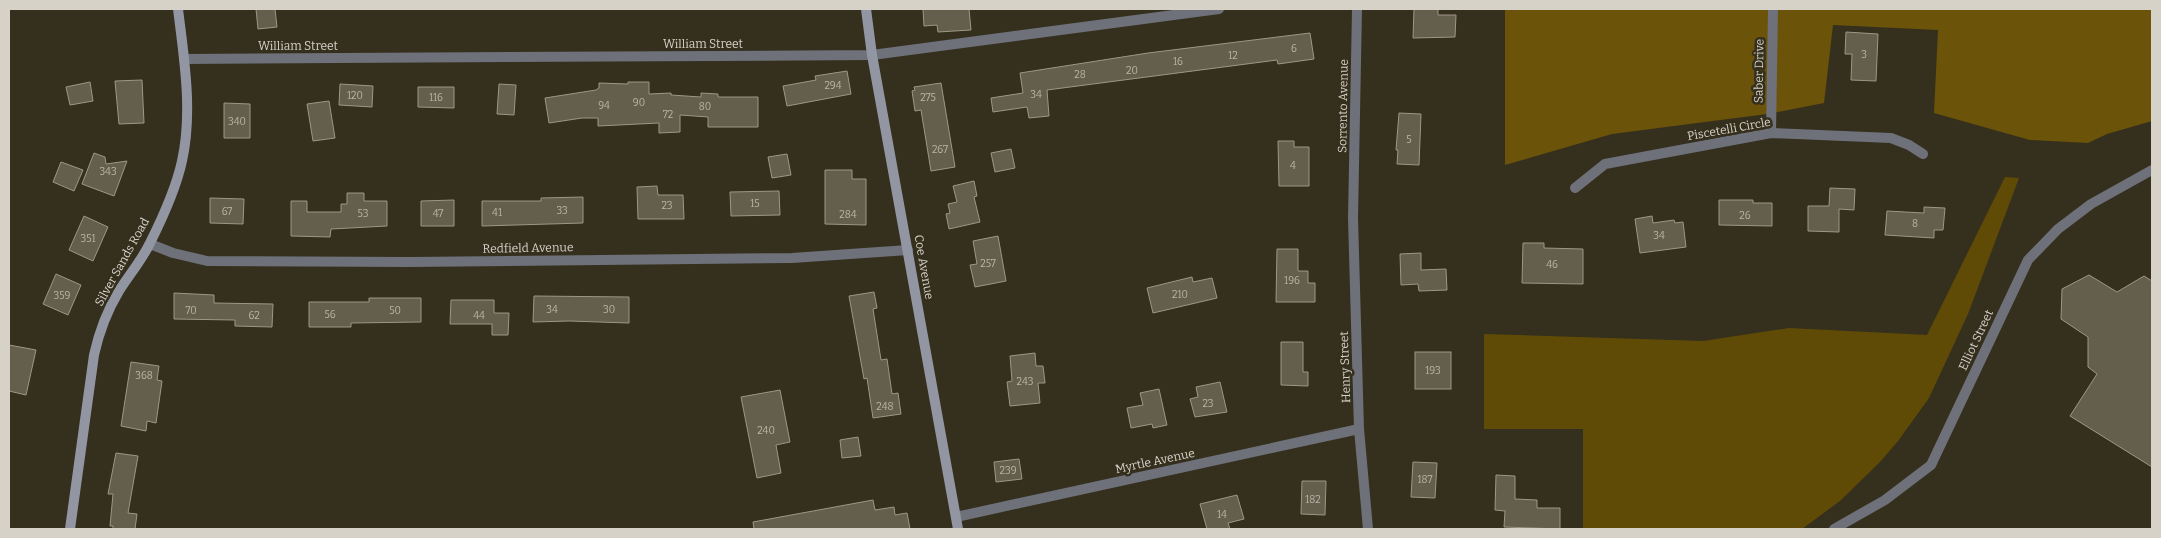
<svg xmlns="http://www.w3.org/2000/svg" width="2161" height="538" font-family="Bitter,serif">
  <style>
    .green { fill: #604b06 }
    .forest { fill: #6b5409 }
    .building { fill: #645e4c; stroke: #9f9784 }
    .lines { fill: none; stroke-linecap: round; stroke-linejoin: round }
    .street { stroke: #6e7179; stroke-width: 10 }
    .secondary { stroke: #9296a3; stroke-width: 10 }
    .labels { text-anchor: middle; stroke-width: 5; stroke-linejoin: round; paint-order: stroke }
    .number-label { font-size: 10px; fill: #bab5a9 }
    .street-label { font-size: 12px; fill: #d6d2c8; stroke: #352f1e }
  </style>
  <rect width="100%" height="100%" fill="#352f1e"/>
  <path class="green" d="M2005,177l14,1 -51,136 -39,84 -31,43 -18,21 -40,39 -38,28h-219v-100h-99v-95l219,7 86,-13 138,7z"/>
  <path class="forest" d="M1505,9h647v112l-45,13 -19,9 -58,-3 -96,-27 4,-83 -105,-5 -9,78 -57,11 -155,20 -107,31z"/>
  <g class="building">
    <path d="M256,9h19l2,18 -19,2z"/>
    <path d="M923,9h46l2,21 -33,2 -1,-7 -13,1z"/>
    <path d="M1414,9h24v6h18l-1,22 -42,1z"/>
    <path d="M1846,32l32,2 -2,47 -25,-1 1,-26h-7z"/>
    <path d="M1310,33l4,26 -36,5 -1,-4 -230,30 2,26 -20,2 -2,-11 -34,5 -2,-14 32,-5 -3,-20 128,-20z"/>
    <path d="M847,71l4,23 -64,12 -4,-20 33,-6 -1,-4z"/>
    <path d="M142,80l2,43 -25,1 -4,-43z"/>
    <path d="M90,82l3,19 -23,4 -4,-18z"/>
    <path d="M628,82h21v12l22,-1v2l30,2v-4l17,1v3h40v30h-50v-10l-28,-2v17l-21,1v-10l-61,3v-8h-16l-33,5 -4,-25 51,-8 3,-2v-5l29,1z"/>
    <path d="M941,83l14,84 -24,4 -10,-61 -6,1 -3,-20 3,-1 -1,-3z"/>
    <path d="M340,84l33,2 -1,21 -33,-2z"/>
    <path d="M499,84l17,1 -2,30 -17,-1z"/>
    <path d="M418,87h36v21l-36,-1z"/>
    <path d="M329,101l6,37 -22,3 -6,-37z"/>
    <path d="M224,103l26,1v34h-26z"/>
    <path d="M1399,113l22,1 -2,51 -22,-1 1,-14h-2z"/>
    <path d="M1278,141h16v6h15v39h-30z"/>
    <path d="M1011,149l4,19 -20,4 -4,-19z"/>
    <path d="M94,153l11,4 1,7 21,-3 -13,35 -32,-12z"/>
    <path d="M787,154l4,21 -19,3 -4,-21z"/>
    <path d="M61,162l22,8 -9,21 -21,-9z"/>
    <path d="M825,170h27v9h14v46l-41,-1z"/>
    <path d="M974,181l3,15 -3,1 6,25 -31,7 -3,-15 4,-1 -2,-9 9,-2 -4,-16z"/>
    <path d="M657,186l1,9h25l1,24h-46l-1,-32z"/>
    <path d="M1830,188l25,1 -1,21 -15,-1v23l-31,-1v-25h21z"/>
    <path d="M779,191l1,24 -49,1 -1,-24z"/>
    <path d="M347,193h17v8h23v25l-56,3 -1,8 -39,-1v-35h16v11h34v-8h6z"/>
    <path d="M583,197v26l-101,3v-25h59v-3z"/>
    <path d="M210,198l34,1 -1,25 -33,-1z"/>
    <path d="M454,200v26h-33v-25z"/>
    <path d="M1719,200h34v3h19v23l-53,-1z"/>
    <path d="M1924,207l21,1 -2,22h-9v8l-49,-3 2,-24 37,2z"/>
    <path d="M84,216l24,11 -15,34 -24,-11z"/>
    <path d="M1652,216l1,7 21,-3 1,3 8,-1 3,25 -46,6 -5,-34z"/>
    <path d="M998,236l8,45 -31,6 -5,-22 7,-1 -4,-23z"/>
    <path d="M1523,243h21v5l39,1v35l-61,-1z"/>
    <path d="M1277,249h21v22h10v12h7v19h-39z"/>
    <path d="M1421,253v17l25,-1 1,21 -28,1 -1,-7 -17,1 -1,-31z"/>
    <path d="M56,274l25,11 -13,30 -25,-11z"/>
    <path d="M2089,275l28,17 27,-16 8,5v186l-82,-51 27,-42 -9,-7v-30l-27,-18 1,-30z"/>
    <path d="M1192,277l1,5 19,-4 5,20 -64,15 -6,-25z"/>
    <path d="M874,292l3,16 -4,1 8,51 6,-1 5,35 6,-1 3,21 -28,4 -6,-40 -3,1 -15,-83z"/>
    <path d="M174,293l40,2v8l59,1 -1,23 -37,-1v-6l-61,-1z"/>
    <path d="M534,296l95,1v26l-60,-2 -36,1z"/>
    <path d="M369,298h52v24l-70,1v4h-42v-25h60z"/>
    <path d="M451,300h43v13h15l-1,22h-16v-11h-42z"/>
    <path d="M1281,342h22v30h5v14l-27,-1z"/>
    <path d="M9,345l27,5 -10,45 -17,-4z"/>
    <rect x="1415" y="352" width="36" height="37"/>
    <path d="M1035,353l1,13h7l2,17h-7l2,20 -30,3 -3,-24 5,-1 -2,-25z"/>
    <path d="M131,362l28,4 -2,14 5,1 -6,42 -9,-2 -1,10 -25,-5z"/>
    <path d="M1220,382l7,30 -32,5 -5,-18 8,-2 -2,-10z"/>
    <path d="M1159,389l8,36 -14,3 -1,-4 -21,4 -4,-20 16,-3 -3,-12z"/>
    <path d="M780,390l10,52 -14,3 5,28 -24,5 -16,-81z"/>
    <path d="M858,437l3,19 -19,2 -2,-18z"/>
    <path d="M116,453l22,3 -10,57 9,1 -2,15h-22v-3h-3l3,-32h-5z"/>
    <path d="M1019,459l3,20 -26,3 -2,-20z"/>
    <path d="M1413,462l24,1 -2,35 -24,-1z"/>
    <path d="M1496,475l19,1v23l22,1v8h23v21l-56,-2 1,-16 -10,-1z"/>
    <path d="M1302,481h24l-1,34 -24,-1z"/>
    <path d="M1237,495l7,24 -16,4 2,6h-23l-7,-25z"/>
    <path d="M873,500l2,10 19,-3 1,8 12,-2 3,16h-156l-1,-7z"/>
  </g>
  <g class="lines">
    <g class="street">
      <path d="M1357,9l-4,209 6,211 9,100"/>
      <path d="M184,59l688,-4 347,-46"/>
      <path d="M1771,133l2,-124"/>
      <path d="M1575,188l30,-24 166,-31 120,5 18,7 14,9"/>
      <path d="M150,244l23,9 34,8 202,1 383,-4 116,-8"/>
      <path d="M956,517l403,-88"/>
      <path d="M1834,529l51,-29 46,-35 97,-205 30,-31 33,-25 61,-34"/>
    </g>
    <g class="secondary">
      <path d="M866,9l6,46 86,474"/>
      <path d="M70,529l24,-174c5,-23 13,-44 25,-64 10,-16 23,-31 31,-48 13,-26 26,-54 32,-82 11,-49 2,-103 -4,-152"/>
    </g>
  </g>
  <g class="labels">
    <g class="number-label">
      <text x="1294" y="52">6</text>
      <text x="1864" y="58">3</text>
      <text x="1233" y="59">12</text>
      <text x="1178" y="65">16</text>
      <text x="1132" y="74">20</text>
      <text x="1080" y="78">28</text>
      <text x="833" y="89">294</text>
      <text x="1036" y="98">34</text>
      <text x="355" y="99">120</text>
      <text x="436" y="101">116</text>
      <text x="928" y="101">275</text>
      <text x="639" y="106">90</text>
      <text x="604" y="109">94</text>
      <text x="705" y="110">80</text>
      <text x="668" y="118">72</text>
      <text x="237" y="125">340</text>
      <text x="1409" y="143">5</text>
      <text x="940" y="153">267</text>
      <text x="1293" y="169">4</text>
      <text x="108" y="175">343</text>
      <text x="755" y="207">15</text>
      <text x="667" y="209">23</text>
      <text x="562" y="214">33</text>
      <text x="227" y="215">67</text>
      <text x="497" y="216">41</text>
      <text x="363" y="217">53</text>
      <text x="438" y="217">47</text>
      <text x="848" y="218">284</text>
      <text x="1745" y="219">26</text>
      <text x="1915" y="227">8</text>
      <text x="1659" y="239">34</text>
      <text x="88" y="242">351</text>
      <text x="988" y="267">257</text>
      <text x="1552" y="268">46</text>
      <text x="1292" y="284">196</text>
      <text x="1180" y="298">210</text>
      <text x="62" y="299">359</text>
      <text x="552" y="313">34</text>
      <text x="609" y="313">30</text>
      <text x="191" y="314">70</text>
      <text x="395" y="314">50</text>
      <text x="330" y="318">56</text>
      <text x="254" y="319">62</text>
      <text x="479" y="319">44</text>
      <text x="1433" y="374">193</text>
      <text x="144" y="379">368</text>
      <text x="1025" y="385">243</text>
      <text x="1208" y="407">23</text>
      <text x="885" y="410">248</text>
      <text x="766" y="434">240</text>
      <text x="1008" y="474">239</text>
      <text x="1425" y="483">187</text>
      <text x="1313" y="503">182</text>
      <text x="1222" y="518">14</text>
    </g>
    <g class="street-label">
      <text x="703" y="48">William Street</text>
      <text x="298" y="50">William Street</text>
      <text transform="translate(1759 71) rotate(-89)" y="4">Saber Drive</text>
      <text transform="translate(1343 106) rotate(-89)" y="4">Sorrento Avenue</text>
      <text transform="translate(1729 129) rotate(-10)" y="4">Piscetelli Circle</text>
      <text transform="translate(528 248) rotate(-1)" y="4">Redfield Avenue</text>
      <text transform="translate(122 262) rotate(-61)" y="4">Silver Sands Road</text>
      <text transform="translate(924 267) rotate(80)" y="4">Coe Avenue</text>
      <text transform="translate(1976 340) rotate(-65)" y="4">Elliot Street</text>
      <text transform="translate(1345 367) rotate(-92)" y="4">Henry Street</text>
      <text transform="translate(1155 461) rotate(-12)" y="4">Myrtle Avenue</text>
    </g>
  </g>
  <rect width="2161" height="538" fill="none" stroke="#d6d2c8" stroke-width="20"/>
</svg>
